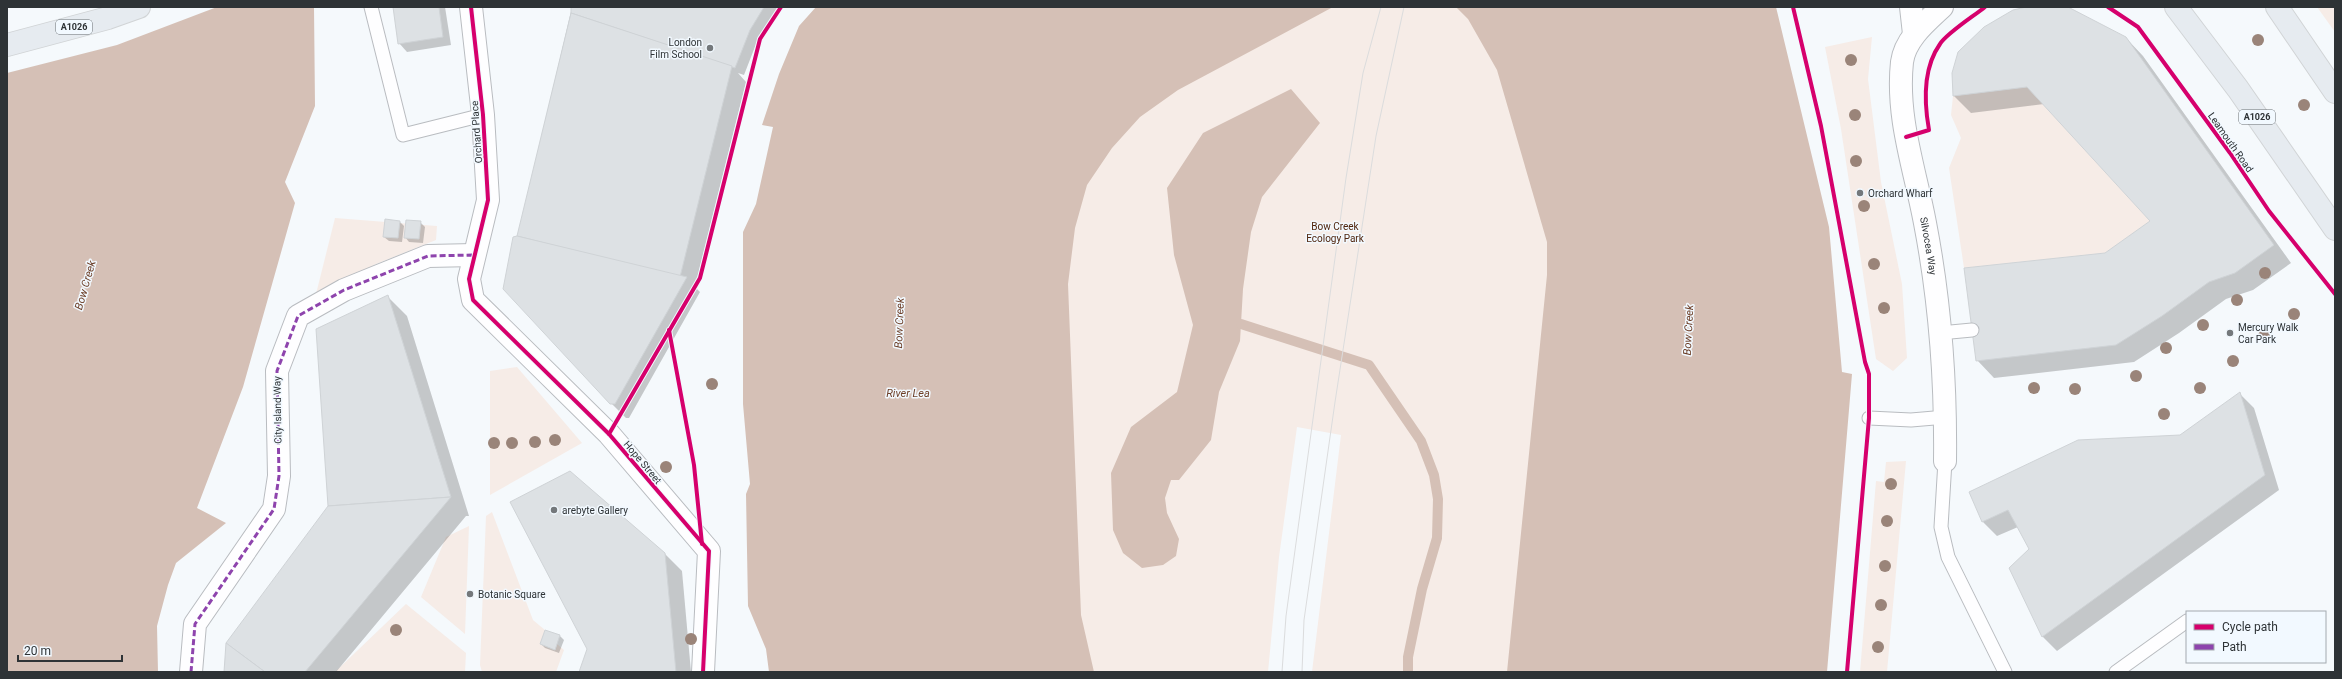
<svg xmlns="http://www.w3.org/2000/svg" width="2342" height="679" font-family="Roboto,sans-serif">
  <style>
    .green { fill: #f6ece7 }
    .water { fill: #d5c0b6 }
    .pier { fill: #f5f9fc }
    .shadow { fill: #0003 }
    .lines { fill: none; stroke-linecap: round; stroke-linejoin: round }
    .stream { stroke: #d5c0b6; stroke-width: 10 }
    .building { fill: #dde1e4; stroke: #cfd3d6 }
    .lane-casing { stroke: #b9bcc0; stroke-width: 15 }
    .street-casing { stroke: #b9bcc0; stroke-width: 24 }
    .highway-casing { stroke: #d1d4d6; stroke-width: 24 }
    .lane { stroke: #fefeff; stroke-width: 13 }
    .street { stroke: #fefeff; stroke-width: 22 }
    .highway { stroke: #e6ebf0; stroke-width: 22 }
    .tram { stroke: #dbdcdd; stroke-width: 1 }
    .quiet { stroke: #8e44ad; stroke-width: 3; stroke-dasharray: 6 3; stroke-linecap: butt }
    .cycleway-casing { stroke: #f2f9ff; stroke-width: 6 }
    .cycleway { stroke: #d6006c; stroke-width: 4 }
    .tree { fill: #9a8479 }
    .poi-dot { fill: #74787b; stroke: #f2f9ff; stroke-width: 1.5 }
    .labels { text-anchor: middle; stroke-width: 3; stroke-linejoin: round; paint-order: stroke }
    .shield { fill: #f2f9ff; stroke: #696e72; stroke-width: 1 }
    .shield-label { font-size: 9px; font-weight: bold; fill: #2e3336 }
    .poi-label { font-size: 10px; fill: #2e3336; stroke: #f2f9ff; text-anchor: start }
    .street-label { font-size: 10px; fill: #2e3336; stroke: #f2f9ff }
    .park-label { font-size: 10px; fill: #50250e; stroke: #f2f9ff }
    .water-label { font-size: 11px; font-style: italic; fill: #6c3e27; stroke: #f2f9ff }
  </style>
  <rect width="100%" height="100%" fill="#f5f9fc"/>
  <g class="green">
    <path d="M1130,7h412l32,665h-262l29,-237 -44,-8 -18,130 -11,115h-259l-21,-366z"/>
    <path d="M2317,7h18v25z"/>
    <path d="M1872,37l-4,42 13,103 21,102 5,74 -14,13 -17,-12 -35,-230 -16,-82z"/>
    <path d="M2027,87l123,134 -45,32 -141,15 -15,-100 12,-30 -10,-23 2,-19z"/>
    <path d="M335,218l102,8 -1,14 -60,24 -61,34z"/>
    <path d="M517,367l65,76 -92,52v-124z"/>
    <path d="M1906,461l-19,211h-27l16,-191 8,1 2,-20z"/>
    <path d="M492,512l41,108 12,10 -5,14 15,6 2,-6 7,6 -8,22h-74l-2,-7 6,-149z"/>
    <path d="M469,526l-4,108 -44,-37 25,-60z"/>
    <path d="M406,604l60,49 -1,19h-130z"/>
  </g>
  <g class="water">
    <path d="M7,7h307l1,99 -30,76 10,21 -52,184 -46,121 29,15 -50,40 -8,22 -11,41 1,46h-151z"/>
    <path d="M816,7h517l-155,83 -38,27 -28,31 -25,37 -12,43 -7,56 13,331 13,57h-325l-3,-23 -18,-43 -2,-112 4,-10 -7,-80v-172l13,-28 17,-77 -11,-2 17,-51 20,-48z"/>
    <path d="M1456,7h320l53,220 13,145 10,2 -25,298h-320l40,-397v-33l-50,-172 -29,-51z"/>
    <path d="M1291,89l29,34 -58,74 -11,35 -8,57 -3,52 -21,51 -8,48 -32,40h-8l-6,18 2,15 12,26 -3,17 -13,9 -21,3 -19,-15 -10,-23 -2,-57 20,-46 46,-35 16,-67 -19,-70 -7,-67 36,-55z"/>
  </g>
  <path class="pier" d="M7,7h210l-100,38 -110,28z"/>
  <g class="shadow">
    <path d="M394,7h51l6,38 -44,7 -8,-9z"/>
    <path d="M572,7h206l-20,32 -14,36 -6,-2 8,9 -51,205 5,5 -71,126h-3l-15,-15 -93,-166z"/>
    <path d="M2031,7h35l60,31 17,18 148,207 -38,27 -27,9 -47,34 -45,29 -140,16 -17,-18 128,-106 46,-33 -107,-117 -73,9 -17,-17z"/>
    <path d="M400,222l4,4 -2,16 -13,-1 -5,-4z"/>
    <path d="M420,222l5,5 -2,16 -14,-1 -4,-5z"/>
    <path d="M388,297l19,19 62,200h-3l-130,156h-111l104,-165z"/>
    <path d="M2240,394l14,14 25,82 -222,161 -14,-14 -33,-68 20,-20 -12,-22 -21,9 -14,-14 -13,-29 211,-57z"/>
    <path d="M664,553l18,18 9,101h-111z"/>
    <path d="M546,631l14,5 4,4 -5,13 -14,-5 -4,-4z"/>
  </g>
  <g class="lines">
    <path class="stream" d="M1241,324l128,41 52,76 13,34 4,24 -1,39 -15,51 -14,68v15"/>
  </g>
  <g class="building">
    <path d="M393,7h46l4,30 -45,7z"/>
    <path d="M571,7h193l-14,23 -15,38 -164,-55z"/>
    <path d="M2026,7h42l58,30 148,208 -39,28 -26,9 -47,34 -46,29 -140,16 -12,-93 141,-15 45,-32 -123,-134 -74,9 -1,-23 6,-21 26,-25 29,-17z"/>
    <path d="M571,13l161,53 -52,211 -163,-41z"/>
    <path d="M385,219l15,2 -2,17 -15,-1z"/>
    <path d="M406,220l15,1 -2,18 -15,-1z"/>
    <path d="M517,236l170,41 -72,127h-5l-107,-115 10,-52z"/>
    <path d="M388,295l63,202 -123,9 -12,-177z"/>
    <path d="M2240,392l25,83 -223,162 -33,-69 20,-19 -21,-39 -26,12 -13,-30 109,-52 102,-5z"/>
    <path d="M570,471l95,82 11,119h-97l8,-23 -77,-147z"/>
    <path d="M451,497l-146,175h-40l-39,-29 102,-137z"/>
    <path d="M545,630l15,5 -5,15 -15,-6z"/>
    <path d="M226,643l39,29h-41z"/>
  </g>
  <g class="lines">
    <g class="lane-casing">
      <g id="lane">
        <path d="M371,7l32,128 80,-20"/>
        <path d="M1940,333l32,-3"/>
        <path d="M1869,418l42,2 35,-3"/>
        <path d="M1945,461l-4,66 7,30 57,115"/>
        <path d="M2116,672l71,-51"/>
      </g>
    </g>
    <g class="street-casing">
      <g id="street">
        <path d="M471,7l12,108 5,85 -19,79 4,21 136,134 100,117 -6,121"/>
        <path d="M1911,7l3,27"/>
        <path id="s1" d="M1942,7c-16,15 -37,32 -40,55 -6,56 13,107 23,161 15,78 21,158 20,238"/>
        <path d="M191,672l4,-48 79,-115 5,-33 -2,-105 21,-55 46,-26 84,-34 46,-1"/>
      </g>
    </g>
    <g class="highway-casing">
      <g id="highway">
        <path d="M2176,7l62,82 97,140"/>
        <path d="M2277,7l58,85"/>
        <path d="M7,45l101,-27 31,-11"/>
      </g>
    </g>
    <use href="#lane" class="lane"/>
    <use href="#street" class="street"/>
    <use href="#highway" class="highway"/>
    <g class="tram">
      <path d="M1282,672l4,-56 60,-438 17,-105 18,-66"/>
      <path d="M1302,672l2,-52 31,-218 41,-266 28,-129"/>
    </g>
    <path class="quiet" d="M191,672l4,-48 79,-115 5,-33 -2,-105 21,-55 46,-26 84,-34 46,-1 -1,3"/>
    <g class="cycleway-casing">
      <g id="cycleway">
        <path d="M471,7l12,108 5,85 -19,79 4,21 136,134 100,117 -6,121"/>
        <path d="M1793,7l28,119 44,236 4,12v44l-22,254"/>
        <path d="M2108,7l30,20 92,126 39,58 66,83"/>
        <path d="M1906,137l23,-7c-5,-28 -6,-62 11,-86 7,-11 34,-28 45,-37"/>
        <path d="M669,330l25,135 8,79"/>
        <path d="M609,434l91,-156 60,-239 21,-32"/>
      </g>
    </g>
    <use href="#cycleway" class="cycleway"/>
  </g>
  <g class="tree">
    <circle cx="2258" cy="40" r="6"/>
    <circle cx="1851" cy="60" r="6"/>
    <circle cx="2304" cy="105" r="6"/>
    <circle cx="1855" cy="115" r="6"/>
    <circle cx="1856" cy="161" r="6"/>
    <circle cx="1864" cy="206" r="6"/>
    <circle cx="1874" cy="264" r="6"/>
    <circle cx="2265" cy="273" r="6"/>
    <circle cx="2237" cy="300" r="6"/>
    <circle cx="1884" cy="308" r="6"/>
    <circle cx="2294" cy="314" r="6"/>
    <circle cx="2203" cy="325" r="6"/>
    <circle cx="2264" cy="336" r="6"/>
    <circle cx="2166" cy="348" r="6"/>
    <circle cx="2233" cy="361" r="6"/>
    <circle cx="2136" cy="376" r="6"/>
    <circle cx="712" cy="384" r="6"/>
    <circle cx="2034" cy="388" r="6"/>
    <circle cx="2200" cy="388" r="6"/>
    <circle cx="2075" cy="389" r="6"/>
    <circle cx="2164" cy="414" r="6"/>
    <circle cx="555" cy="440" r="6"/>
    <circle cx="535" cy="442" r="6"/>
    <circle cx="494" cy="443" r="6"/>
    <circle cx="512" cy="443" r="6"/>
    <circle cx="666" cy="467" r="6"/>
    <circle cx="1891" cy="484" r="6"/>
    <circle cx="1887" cy="521" r="6"/>
    <circle cx="1885" cy="566" r="6"/>
    <circle cx="1881" cy="605" r="6"/>
    <circle cx="396" cy="630" r="6"/>
    <circle cx="691" cy="639" r="6"/>
    <circle cx="1878" cy="647" r="6"/>
  </g>
  <g class="poi-dot">
    <circle cx="710" cy="48" r="4"/>
    <circle cx="1860" cy="193" r="4"/>
    <circle cx="2230" cy="333" r="4"/>
    <circle cx="554" cy="510" r="4"/>
    <circle cx="470" cy="594" r="4"/>
  </g>
  <g class="labels">
    <g class="shield">
      <rect x="56" y="20" width="36" height="14" rx="3"/>
      <rect x="2239" y="110" width="36" height="14" rx="3"/>
    </g>
    <g class="shield-label">
      <text x="74" y="30">A1026</text>
      <text x="2257" y="120">A1026</text>
    </g>
    <g class="poi-label">
      <text x="702" y="46" text-anchor="end">London<tspan x="702" dy="12">Film School</tspan></text>
      <text x="1868" y="197">Orchard Wharf</text>
      <text x="2238" y="331">Mercury Walk<tspan x="2238" dy="12">Car Park</tspan></text>
      <text x="562" y="514">arebyte Gallery</text>
      <text x="478" y="598">Botanic Square</text>
    </g>
    <g class="street-label">
      <text transform="translate(476 132) rotate(-94)" y="4">Orchard Place</text>
      <text transform="translate(2231 142) rotate(55)" y="4">Leamouth Road</text>
      <text dy="4" stroke="none"><textPath href="#s1" startOffset="256">Silvocea Way</textPath></text>
      <text transform="translate(277 410) rotate(-91)" y="4">City Island Way</text>
      <text transform="translate(643 462) rotate(50)" y="4">Hope Street</text>
    </g>
    <g class="park-label">
      <text x="1335" y="230">Bow Creek<tspan x="1335" dy="12">Ecology Park</tspan></text>
    </g>
    <g class="water-label">
      <text transform="translate(85 285) rotate(-74)" y="4">Bow Creek</text>
      <text transform="translate(899 323) rotate(-88)" y="4">Bow Creek</text>
      <text transform="translate(1688 330) rotate(-87)" y="4">Bow Creek</text>
      <text x="908" y="397">River Lea</text>
    </g>
  </g>
  <rect width="2342" height="679" fill="none" stroke="#2e3336" stroke-width="16"/>
  <rect x="2186" y="611" width="140" height="52" fill="#f2f9ff" stroke="#a4aaaf"/>
  <rect x="2194" y="624" width="20" height="6" fill="#d6006c" stroke="#a4aaaf"/>
  <text x="2222" y="631" font-size="12" fill="#2e3336">Cycle path</text>
  <rect x="2194" y="644" width="20" height="6" fill="#8e44ad" stroke="#a4aaaf"/>
  <text x="2222" y="651" font-size="12" fill="#2e3336">Path</text>
  <path d="M18 655v6h104v-6" fill="none" stroke="#2e3336" stroke-width="2"/>
  <text x="24" y="655" font-size="12" fill="#2e3336" stroke="#f2f9ff" stroke-width="3" paint-order="stroke">20 m</text>
</svg>
